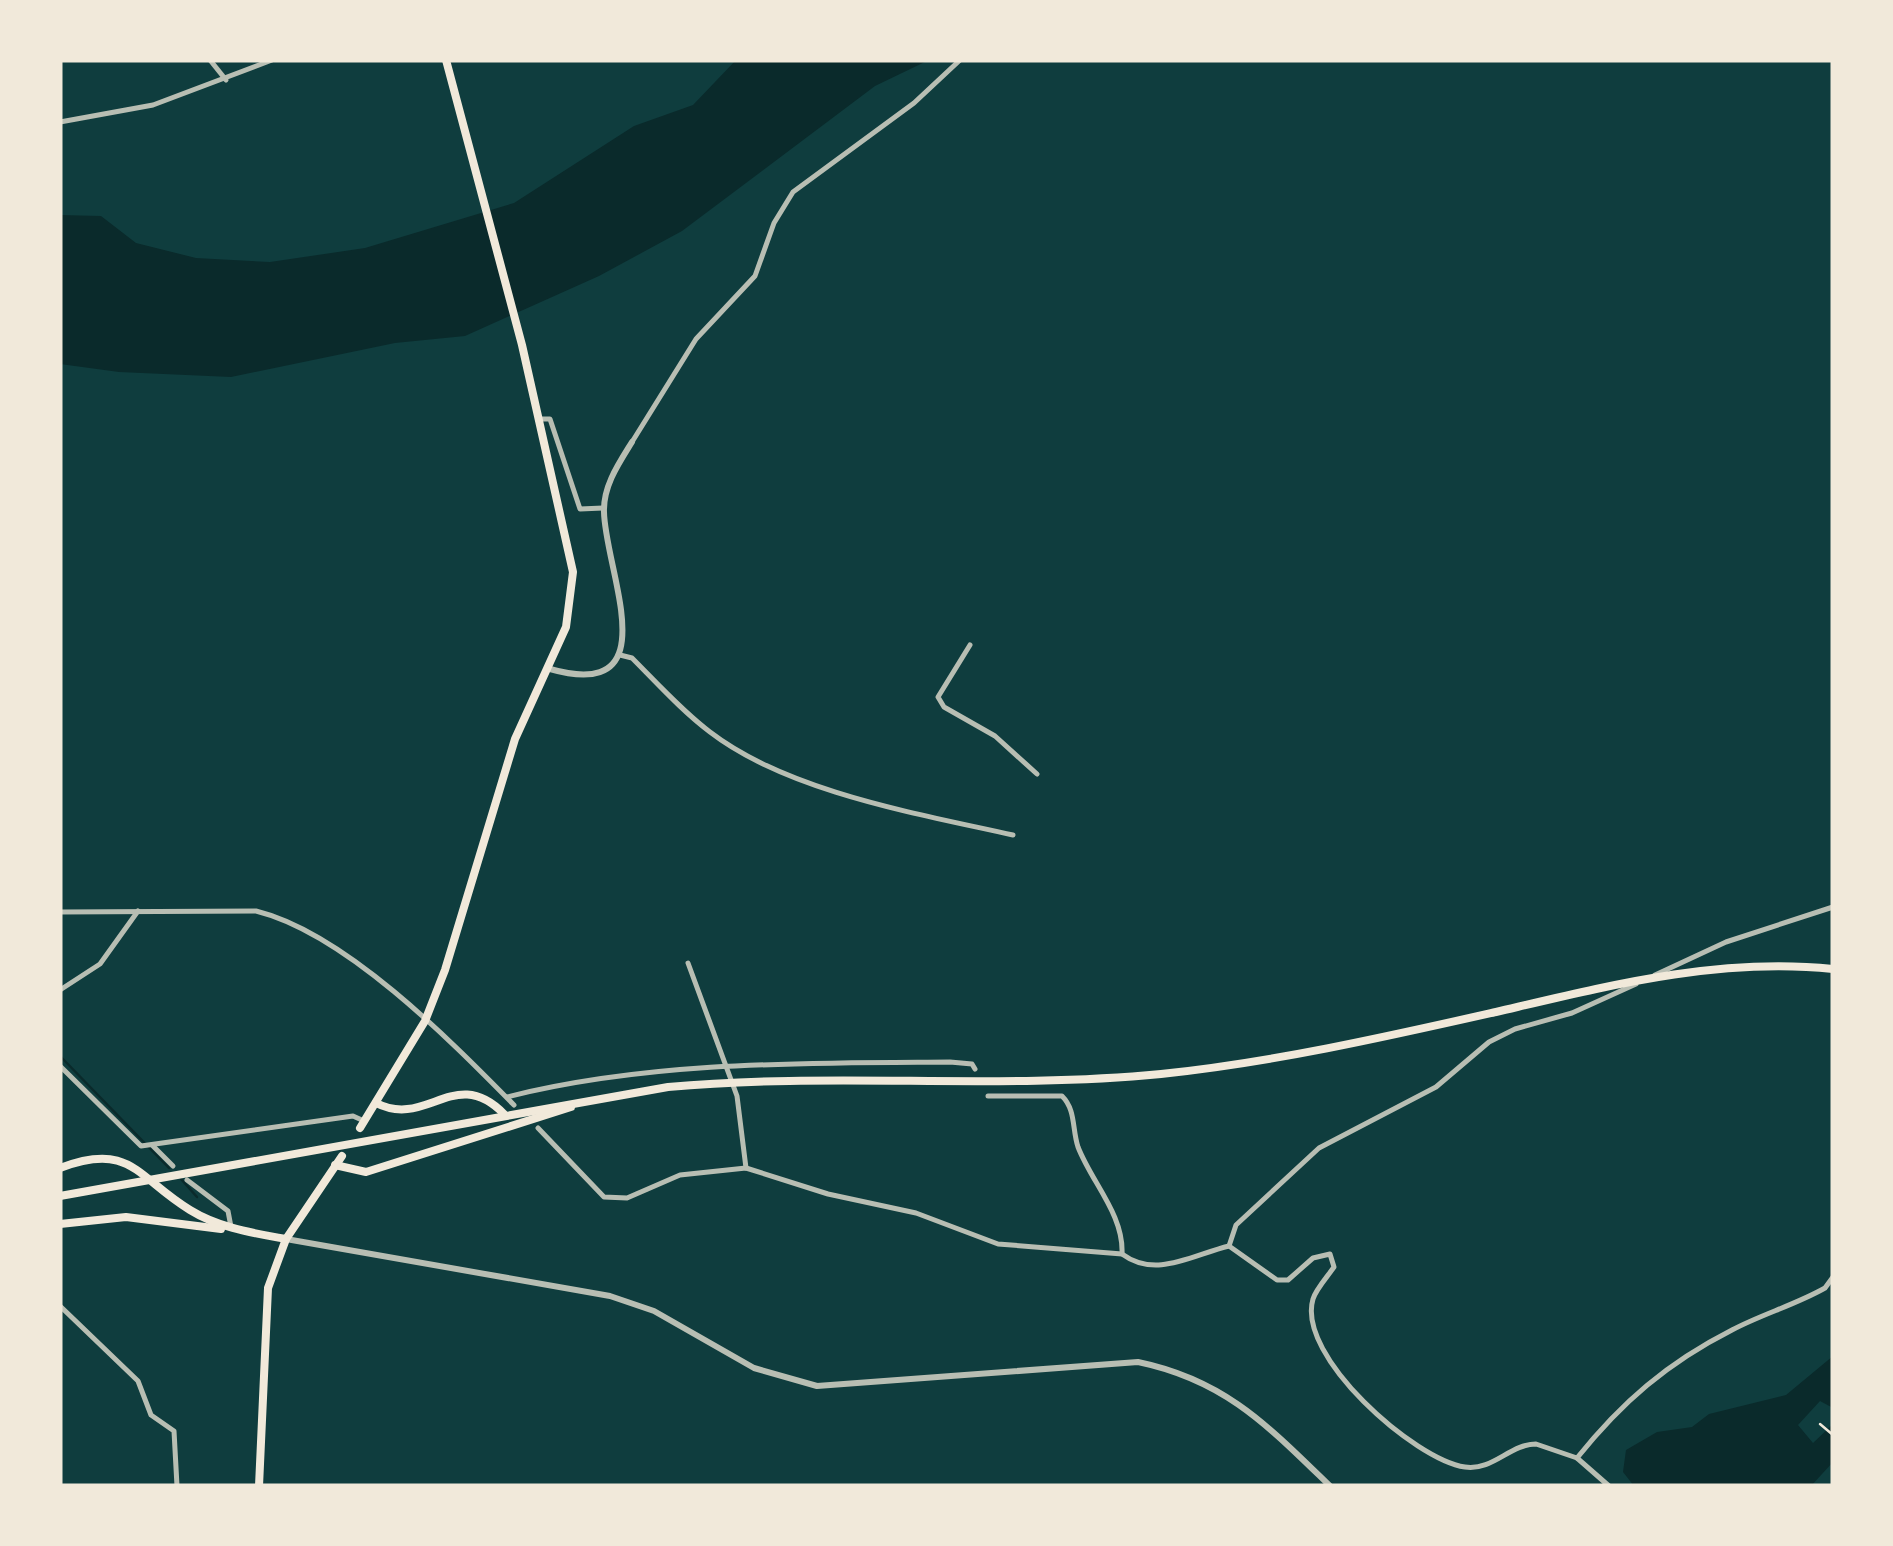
<svg xmlns="http://www.w3.org/2000/svg" width="1893" height="1546" font-family="Karla,sans-serif">
  <style>
    .water { fill: #0a2a2b }
    .lines { fill: none; stroke-linecap: round; stroke-linejoin: round }
    .stream { stroke: #0a2a2b; stroke-width: 2.5 }
    .path { stroke: #f1e9da; stroke-width: 2.5 }
    .minor { stroke: #b8beb3; stroke-width: 5 }
    .tertiary { stroke: #b8beb3; stroke-width: 6 }
    .secondary { stroke: #f1e9da; stroke-width: 8 }
    .primary { stroke: #f1e9da; stroke-width: 8 }
  </style>
  <rect width="100%" height="100%" fill="#0f3d3e"/>
  <g class="water">
    <path d="M736,60h193l-54,26 -193,145 -83,45 -134,60 -70,7 -164,34 -112,-5 -59,-8v-149l41,1 35,27 60,15 74,4 95,-14 149,-45 120,-77 59,-21z"/>
    <path d="M1833,1356v52l-13,-7 -22,24 15,18 20,-19v38l-22,24h-177l-11,-14 3,-22 31,-18 35,-5 17,-13 77,-19z"/>
  </g>
  <g class="lines">
    <g class="stream">
      <path d="M60,1056l109,112"/>
      <path d="M181,1179l16,18"/>
    </g>
    <path class="path" d="M1820,1424l13,11"/>
    <g class="minor">
      <path d="M210,60l16,20"/>
      <path d="M60,122l93,-17 119,-45"/>
      <path d="M539,419h11l30,90 23,-1"/>
      <path d="M632,442l64,-103 59,-63 19,-53 19,-31 121,-89 46,-43"/>
      <path d="M970,645l-32,52 6,10 51,29 42,38"/>
      <path d="M620,655l12,3c25,25 50,53 78,74 78,60 209,82 303,103"/>
      <path d="M60,912l196,-1c89,22 194,129 258,194"/>
      <path d="M688,963l49,133 9,72"/>
      <path d="M1655,975l71,-33 107,-35"/>
      <path d="M60,990l40,-26 38,-53"/>
      <path d="M60,1066l81,80 212,-30 11,5"/>
      <path d="M988,1096h74c14,14 10,33 16,51 14,36 46,68 44,107"/>
      <path d="M507,1097c143,-36 296,-34 443,-35l22,2 3,5"/>
      <path d="M538,1128l66,69 23,1 53,-23 66,-7 82,26 88,19 82,31 124,10c34,25 70,1 107,-8l48,34h11l25,-22 17,-4 4,13c-6,9 -18,22 -21,32 -17,57 102,161 152,168 28,4 45,-23 71,-23l41,14 32,28"/>
      <path d="M152,1145l21,21"/>
      <path d="M187,1180l41,31 3,16"/>
      <path d="M1229,1246l7,-21 83,-77 117,-61 53,-45 26,-13 57,-16 64,-29"/>
      <path d="M60,1306l78,75 13,34 23,16 3,55"/>
      <path d="M1577,1458c45,-56 90,-95 155,-128 30,-16 63,-25 93,-42l8,-11"/>
    </g>
    <g class="tertiary">
      <path d="M550,669c120,34 55,-98 54,-157 -1,-26 15,-49 28,-70"/>
      <path d="M286,1239l324,57 44,15 100,57 63,18 321,-24c87,18 130,64 192,124"/>
    </g>
    <g class="secondary">
      <path d="M360,1128l65,-107 20,-51 70,-231 51,-112 7,-55 -51,-227 -76,-285"/>
      <path d="M259,1486l9,-198 18,-49 56,-83"/>
    </g>
    <g class="primary">
      <path d="M376,1103c51,26 79,-39 128,11"/>
      <path d="M335,1165l31,7 205,-65"/>
      <path d="M60,1168c71,-27 77,10 130,42 29,18 63,23 96,29"/>
      <path d="M60,1196l608,-109c164,-15 329,3 493,-13 114,-12 224,-37 335,-62 111,-26 222,-55 337,-43"/>
      <path d="M60,1224l66,-7 95,12"/>
    </g>
  </g>
  <rect width="1893" height="1546" fill="none" stroke="#f1e9da" stroke-width="125"/>
</svg>
